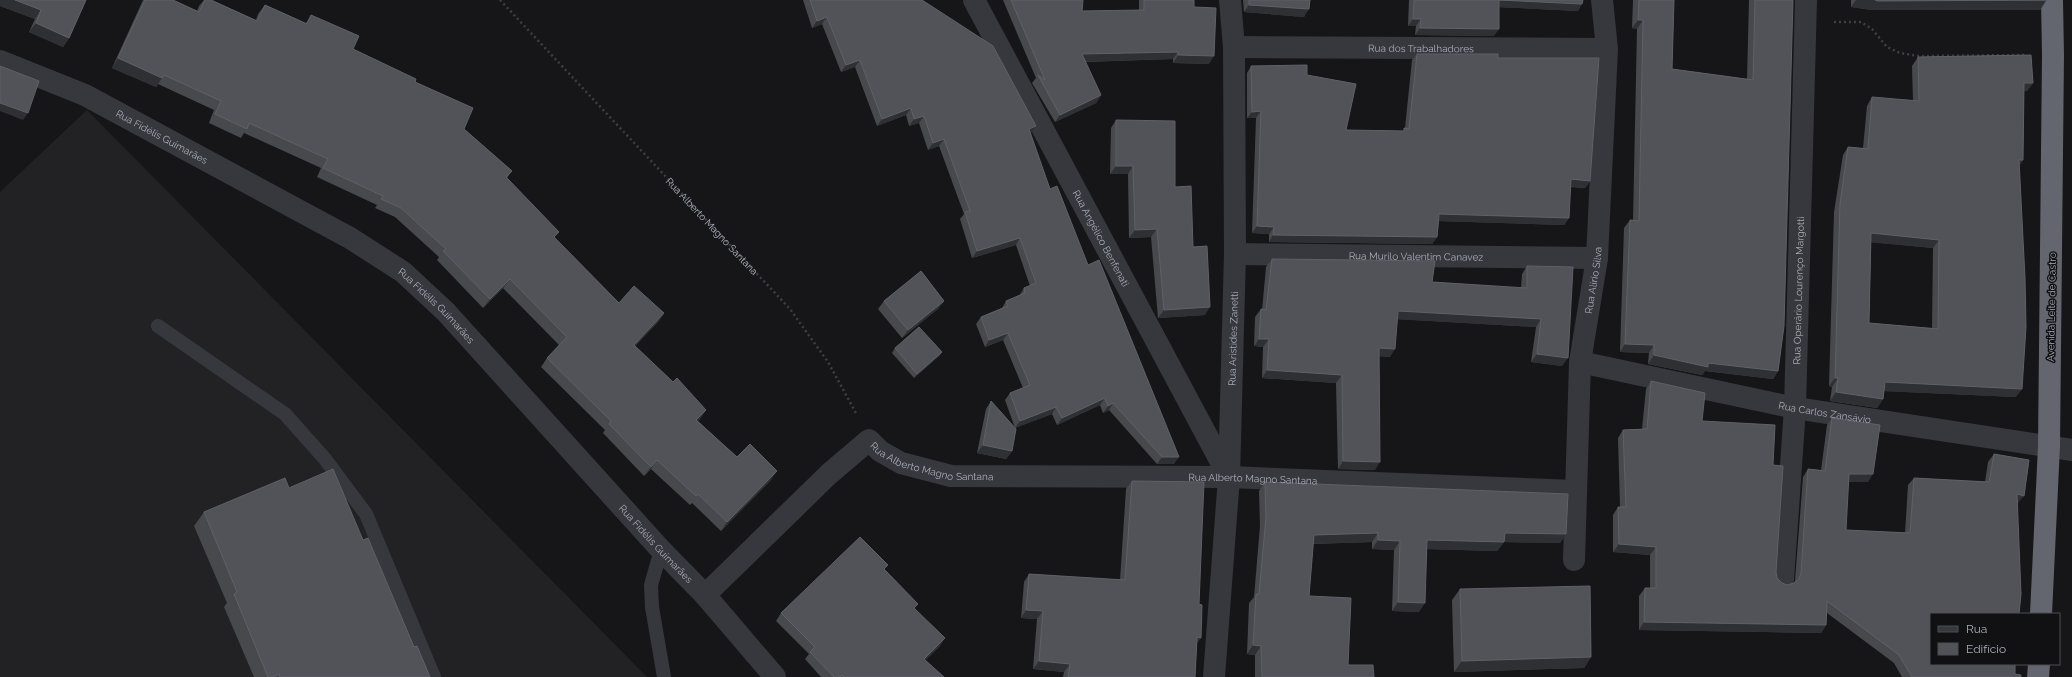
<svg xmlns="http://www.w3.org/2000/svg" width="2072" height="677" font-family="Raleway,sans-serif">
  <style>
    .built { fill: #222225 }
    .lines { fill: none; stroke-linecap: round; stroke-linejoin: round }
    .path { stroke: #3d3f44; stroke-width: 2.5; stroke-dasharray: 2 3; stroke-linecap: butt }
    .lane { stroke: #37383d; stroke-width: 14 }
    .street { stroke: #37383d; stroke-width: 22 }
    .highway { stroke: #63666e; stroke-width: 22 }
    .wall { fill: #47494d; fill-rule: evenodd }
    .shaded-wall { fill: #2f3033 }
    .building { fill: #525359; stroke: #5f6168; fill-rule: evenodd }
    .labels { text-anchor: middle; stroke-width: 3; stroke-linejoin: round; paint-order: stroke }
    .street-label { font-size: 10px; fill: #a8adb8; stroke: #111113 }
  </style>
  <rect width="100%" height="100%" fill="#161618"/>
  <path class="built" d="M87,110l560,567h-647v-485z"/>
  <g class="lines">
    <g class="path">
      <path id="s1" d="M500,0l290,309 38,53 29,53"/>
      <path d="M1834,22h27l11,7 15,18 13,6 19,3 106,-1"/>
    </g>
    <g class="lane">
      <path d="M158,326l127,88 40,45 41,55 68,163"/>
      <path d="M661,550l-10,35 1,22 12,70"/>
    </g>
    <g class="street">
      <path id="s2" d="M974,0l255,477"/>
      <path id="s3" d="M1234,47l373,2"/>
      <path id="s4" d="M0,61l85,34 265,143 53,34 43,40 215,238 44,45 70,82"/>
      <path id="s5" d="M1235,254l362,4"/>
      <path id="s6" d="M1580,362l215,46 277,42"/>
      <path id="s7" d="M1574,560l6,-198 17,-104 10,-209 -5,-49"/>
      <path id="s8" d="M1783,580l12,-172 11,-408"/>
      <path id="s9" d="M705,595l124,-121 40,-34 11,11 21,12 50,13 278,1 346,14"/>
      <path id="s10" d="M1214,677l15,-200 6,-223 -1,-207 -4,-47"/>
    </g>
    <g class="highway">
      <path d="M2041,614l8,-168 4,-391 -1,-55"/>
      <path d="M2038,677l1,-13"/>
    </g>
  </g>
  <g class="wall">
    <path d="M86,0l-17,38 -6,9 -34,-15 6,-13 -35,-13z"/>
    <path d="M143,0h30l24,11 2,-5 5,-6h7l45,20 2,-6 7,-9 41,18 5,-8 42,34 62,33 49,47 48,42 -5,7 48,60 64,65 45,10 -6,9 -23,24 38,36 33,28 -8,11 39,36 34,23 -50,51 -29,-28 -2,2 -39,-36 -7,7 -41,-43 2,-3 -64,-63 6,-9 12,-13 -56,-57 -20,20 -46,-48 2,-3 -44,-40 -20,-9 2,-3 -60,-28 4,-9 -77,-35 -3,5 -32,-15 5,-13 -56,-26 -2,3 -44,-19z"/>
    <path d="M803,0h119l109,133h-1l20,56 38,76 86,199h-17l-48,-54 -6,3 -3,-8 -43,20 -5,-11 -37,14 -3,23 -6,8 -29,-6 9,-44 5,-8 24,27 -10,-28 5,-7 13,-5 -20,-48 -18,7 -9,-23 5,-7 21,-9 4,-7 13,-5 5,-8 6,-2 -14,-41 -44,13 -12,-39 4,-5 -25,-68 -11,4 -9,-27 -10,3 -3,-11 -29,11 -22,-59 -14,5 -19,-48 -10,4z"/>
    <path d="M1003,0h80l-1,11 57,-1v-10h55v7l15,57 -36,-1v-4l-88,3 16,33 -5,8 -41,19 -23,-39 4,-5z"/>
    <path d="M1243,0h67l-6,17 -60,-5z"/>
    <path d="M1409,0h174l-5,11 -79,-4 -5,29 -79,-1 1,-9h-8z"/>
    <path d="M1633,0h41l-2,69 75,10 2,-79h44l-15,371 -5,8 -68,-8 -3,4 -54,-11 1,-11 -29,-1 4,-124 6,-8h3l4,-191 -5,-1z"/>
    <path d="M1851,0h196l-7,10h-168l-21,-3z"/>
    <path d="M1417,54l81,4 92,123 -5,7 -15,-1 -1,31 -5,7 -125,-4 -2,16 -5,7 -163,-2v-8l-17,-1 4,-115h-9v-45l4,-7 56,9 39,55 57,1 2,-3 7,-68z"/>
    <path d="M1918,57l115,26 -6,8h-3l-1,69 -4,6 -3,231 -132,-6 -1,8 -6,9 -47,-7 2,-14 -3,-1 5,-174 9,-57 5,-8 15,1 4,-42 5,-9 41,4 -1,-35zM1871,242l62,6 -1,80 -63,-5z"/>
    <path d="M1116,120l59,67 18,60 12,68 -47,3 -7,-81 -22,1 -1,-64h-18l1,-46z"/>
    <path d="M1272,259l160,23 89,6 1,-14 5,-8 35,100 -31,-4 5,-35 -139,-8 -7,38 -11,-1 -4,114 -37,-1 -2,-86 -74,-5 1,-31 -9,-1 1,-29 6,-8 1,1 4,-43z"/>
    <path d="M884,301l55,7 -37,30 -24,-29z"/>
    <path d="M895,348l47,4 -3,4 -25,22 -22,-25z"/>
    <path d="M1651,381l51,40 71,44 3,107 1,6 5,5 5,2 7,-2 1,-2 8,-104 5,-8 13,1 6,-45 5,-7 36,64h-20l-2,48 59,3 3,-48 6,-7 71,4 3,-20 6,-8 24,49h-1l-2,171 6,3h-119l-8,-14 -67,-50 -1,12 -5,8 -182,-3v-34l6,-8h5v-33l-37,-3v-37l5,-8h2l-2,-69 5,-8 19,-1 4,-40z"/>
    <path d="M1132,481l65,163 -2,33h-132l1,-5 -31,-3 4,-50 -16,-1 3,-36 5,-8 91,6 6,-91z"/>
    <path d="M1265,482l301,52 -6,9 -56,-1 -7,9 -70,-2 -8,63 -27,-1 2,-61 -22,-1v-7l-59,2 -4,52 39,69 26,12h-119v-22l-8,-1 2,-51 5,-6 6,-71 -1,-35z"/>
    <path d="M289,488l74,52 51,107 16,30h-176l-30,-70 3,-4 -33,-77 10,-14z"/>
    <path d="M885,570l29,39 26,37 -15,14 19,17h-123l-16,-18 4,-5 -33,-33 5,-8z"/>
    <path d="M1460,589l131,68 -7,11 -130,4 -2,-72z"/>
  </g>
  <g class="shaded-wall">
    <path d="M0,0h15l26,10 -6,9 -35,-13z"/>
    <path d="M1499,0l83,4 -4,7 -84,-4z"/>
    <path d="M1856,0h190l-6,10h-168l-21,-3z"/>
    <path d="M1249,5l60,4 -5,8 -60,-5z"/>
    <path d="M827,17l-5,7 -10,4 5,-7z"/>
    <path d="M1413,19h8l-5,7h-8z"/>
    <path d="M1638,20h5l-6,9 -5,-1z"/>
    <path d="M36,23l33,15 -6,9 -34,-15z"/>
    <path d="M1420,28l79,1 -5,7 -79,-1z"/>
    <path d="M1178,52l-5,7 -97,3 6,-8z"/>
    <path d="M1178,55l36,1 -5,8 -36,-1z"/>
    <path d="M118,58l44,20 -6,9 -44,-19z"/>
    <path d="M860,60l-5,7 -14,5 5,-7z"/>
    <path d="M2024,83h9l-6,8 -9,1z"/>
    <path d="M1101,95l-5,8 -41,19 5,-7z"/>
    <path d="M0,103l28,10 -5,7 -23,-9z"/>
    <path d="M911,108l-5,7 -29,11 5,-7z"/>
    <path d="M1261,111l-5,7h-9l5,-6z"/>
    <path d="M924,116l-5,7 -10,3 5,-7z"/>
    <path d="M1036,126l-5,7 -7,3 5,-7z"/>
    <path d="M944,139l-5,7 -11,4 5,-7z"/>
    <path d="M2019,160h4l-6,9z"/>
    <path d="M1116,166h17l-5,8h-18z"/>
    <path d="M1571,179l19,2 -5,7 -19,-2z"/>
    <path d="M1439,214l130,4 -5,7 -129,-4z"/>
    <path d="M1257,226l17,1 -5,7 -17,-1z"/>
    <path d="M1157,229l-6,8 -22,1 6,-8z"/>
    <path d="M1871,233l68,7 -6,8 -67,-6z"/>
    <path d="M1273,235l164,2 -5,7 -163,-2z"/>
    <path d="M1020,238l-4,7 -44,13 5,-7z"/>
    <path d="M510,279l-7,9 -20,20 7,-9z"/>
    <path d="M944,301l-5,7 -37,30 6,-8z"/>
    <path d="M1210,307l-5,8 -47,3 6,-8z"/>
    <path d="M1398,311l143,8 -5,8 -144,-8z"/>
    <path d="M664,313l-6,9 -30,32 6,-9z"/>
    <path d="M1008,333l-5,7 -18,7 4,-7z"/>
    <path d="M1259,339h10l-6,8 -9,-1z"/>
    <path d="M1625,344l29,1 -5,8 -29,-1z"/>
    <path d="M1379,348l16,1 -5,8 -16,-1z"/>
    <path d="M942,352l-3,4 -25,22 3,-4z"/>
    <path d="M1537,354l31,4 -6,8 -31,-4z"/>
    <path d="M1654,355l124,16 -5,8 -68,-8 -3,4 -54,-11z"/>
    <path d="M1267,370l75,5 -6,8 -74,-5z"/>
    <path d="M1835,378h3l-6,9 -3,-1z"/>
    <path d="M1885,382l137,7 -6,8 -136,-6z"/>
    <path d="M1836,392l47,7 -6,9 -47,-7z"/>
    <path d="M1105,398l-5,7 -43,20 5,-7z"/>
    <path d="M1113,403l-4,7 -6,3 5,-7z"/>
    <path d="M1056,407l-4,7 -37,14 5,-7z"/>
    <path d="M706,410l-6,9 -10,10 6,-9z"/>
    <path d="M983,445l29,6 -6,8 -29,-6z"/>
    <path d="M1162,457h17l-5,7h-17z"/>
    <path d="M657,460l-6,9 -7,7 7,-9z"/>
    <path d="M1343,461l37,1 -5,8 -37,-1z"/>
    <path d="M777,471l-6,9 -50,51 6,-9z"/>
    <path d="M1849,474h24l-5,8h-25z"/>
    <path d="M2017,494l7,2 -6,7 -7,-1z"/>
    <path d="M1378,533l-6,9 -64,2 6,-9z"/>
    <path d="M1505,533l61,1 -6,9 -62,-1z"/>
    <path d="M1378,540l22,1 -6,9 -22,-1z"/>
    <path d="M1427,540l77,2 -7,9 -76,-2z"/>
    <path d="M1619,544l37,3 -6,8 -37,-3z"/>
    <path d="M1398,602l27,1 -6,9 -27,-1z"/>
    <path d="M1026,610l17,1 -6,8 -16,-1z"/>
    <path d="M1644,622l182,3 -5,8 -182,-3z"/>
    <path d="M1197,637l4,1 -5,7z"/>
    <path d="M945,638l-5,8 -21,21 5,-8z"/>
    <path d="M1253,645l8,1 -6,9 -8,-1z"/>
    <path d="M1591,657l-7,11 -130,4 8,-11z"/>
    <path d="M1039,661l31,3 -6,8 -31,-3z"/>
  </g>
  <g class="building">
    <path d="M15,0h71l-17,38 -33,-15 5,-13z"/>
    <path d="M145,0h28l26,12 6,-12h6l46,21 8,-16 42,19 4,-9 48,21 -6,13 63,30 -1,3 58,26 -9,21 48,42 -6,6 53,55 -5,5 65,66 15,-17 30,27 -30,32 39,37 4,-4 29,32 -10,10 41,37 13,-13 27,27 -50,51 -29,-28 -2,2 -39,-36 -6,7 -42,-43 2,-3 -64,-63 20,-21 -57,-58 -20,20 -47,-48 3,-2 -45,-41 -20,-9 2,-3 -60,-28 5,-9 -79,-36 -2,6 -32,-15 6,-13 -57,-26 -2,3 -44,-20z"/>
    <path d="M810,0h112l71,46 43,80 -7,3 21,60 7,-3 31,79 11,-5 80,197h-17l-49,-54 -5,3 -3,-8 -43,20 -6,-11 -36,14 -10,-28 20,-8 -22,-52 -19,7 -8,-23 27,-11 -2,-5 19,-8 -1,-5 12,-5 -16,-45 -43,13 -12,-39 5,-1 -26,-72 -11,4 -9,-27 -10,3 -3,-11 -29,11 -22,-59 -14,5 -19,-48 -10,4z"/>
    <path d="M1011,0h72l-1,11 62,-1v-10h50v7l22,1 -2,48 -36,-1v-3l-96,2 19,41 -41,20 -22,-40 7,5z"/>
    <path d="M1249,0h61l-1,9 -60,-4z"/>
    <path d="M1414,0h169l-1,4 -83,-4v29l-79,-1 1,-9h-8z"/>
    <path d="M1639,0h35l-2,69 81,11 2,-80h38l-9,326 -6,45 -70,-8v4l-54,-12v-10l-29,-1 5,-124 9,1 4,-201h-5z"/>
    <path d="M1875,0h172l-169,1z"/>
    <path d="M1417,54h81v4h101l-9,123 -19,-2 -2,39 -130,-4 -2,23 -164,-2 1,-8 -17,-1 4,-115 -9,1 -1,-46 56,-1v10l49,9 -10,46 58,1v-3l5,1z"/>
    <path d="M2031,55l2,28h-9l-1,77h-4l6,118 1,49 -4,62 -137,-7 -2,17 -47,-7 2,-14h-3l5,-174 8,-57 20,2 4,-52 47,4 -1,-44zM1871,233l68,7 -1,89 -69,-6z"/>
    <path d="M0,66l39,15 -11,32 -28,-10z"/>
    <path d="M1116,120l59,1v66l16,-1 2,61 14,-1 3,61 -46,3 -7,-81 -22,1 -2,-64h-17z"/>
    <path d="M1272,259l163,2 -3,21 95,6v-22l46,1 -5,91 -31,-4 4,-35 -143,-8 -3,38 -16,-1 1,114 -37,-1 -1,-86 -75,-5 2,-31h-10l2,-30 5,1z"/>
    <path d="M921,271l23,30 -36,29 -24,-29z"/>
    <path d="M919,327l23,25 -25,22 -22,-26z"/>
    <path d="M1651,381l54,12 -3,28 73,4 -2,40 10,1 -7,106 1,6 5,5 5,2 7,-2 5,-4 2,-6 7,-104 17,2 7,-53 48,7 -7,49h-24l-3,56 64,3 4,-55 75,4 5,-28 35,6 -5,36 -7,-2 4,100 -2,20h-88v50h84v10l6,1v2h-109l-13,-22 -72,-54 -1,24 -182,-3 1,-34h11v-41l-37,-3 -1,-37h8l-3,-77 24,-1z"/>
    <path d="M991,401l25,28 -4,22 -29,-6z"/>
    <path d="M333,469l30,71 5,-2 46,109 3,-1 13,31h-150l-1,-3 -6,3h-5l-34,-83 3,-2 -33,-80 81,-34 4,10z"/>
    <path d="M1132,481l72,1 -5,122 3,1 -1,33 -4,-1 -2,40h-127l2,-13 -31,-3 4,-50 -17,-1 3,-36 96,6z"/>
    <path d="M1265,482l303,12 -2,40 -61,-1 -1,9 -77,-2 -2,63 -27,-1 2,-61 -22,-1v-7l-64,2 -5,61 42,2 -3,67h25l1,12h-112l-1,-31 -8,-1 3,-51h3l7,-77z"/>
    <path d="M860,537l28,28 -4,4 34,35 -4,4 31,30 -21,21 20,18h-100l-2,-2 -2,2h-6l-24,-25 5,-5 -34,-34z"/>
    <path d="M1590,586l1,71 -129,4 -2,-72z"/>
  </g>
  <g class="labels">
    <g class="street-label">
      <text dy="4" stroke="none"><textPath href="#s3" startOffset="187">Rua dos Trabalhadores</textPath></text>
      <text dy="4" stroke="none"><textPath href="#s4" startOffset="179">Rua Fidélis Guimarães</textPath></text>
      <text dy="4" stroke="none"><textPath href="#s1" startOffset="310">Rua Alberto Magno Santana</textPath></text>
      <text dy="4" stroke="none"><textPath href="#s2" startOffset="270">Rua Angélico Benfenati</textPath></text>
      <text dy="4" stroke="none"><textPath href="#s5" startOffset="181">Rua Murilo Valentim Canavez</textPath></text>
      <text dy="4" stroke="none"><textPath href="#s7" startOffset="281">Rua Alírio Silva</textPath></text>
      <text dy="4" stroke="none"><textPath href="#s8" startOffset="290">Rua Operário Lourenço Margotti</textPath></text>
      <text dy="4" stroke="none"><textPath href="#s4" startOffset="503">Rua Fidélis Guimarães</textPath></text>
      <text transform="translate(2051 307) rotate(-89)" y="4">Avenida Leite de Castro</text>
      <text dy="4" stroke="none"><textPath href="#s10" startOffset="339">Rua Aristides Zanetti</textPath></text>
      <text dy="4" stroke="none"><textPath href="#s6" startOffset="250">Rua Carlos Zansávio</textPath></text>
      <text dy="4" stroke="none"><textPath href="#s9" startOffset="295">Rua Alberto Magno Santana</textPath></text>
      <text dy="4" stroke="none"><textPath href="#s9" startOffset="619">Rua Alberto Magno Santana</textPath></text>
      <text dy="4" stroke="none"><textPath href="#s4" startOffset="827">Rua Fidélis Guimarães</textPath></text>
    </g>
  </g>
  <rect x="1930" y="613" width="130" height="52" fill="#111113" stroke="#4d4f55"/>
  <rect x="1938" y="626" width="20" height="6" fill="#37383d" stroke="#4d4f55"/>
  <text x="1966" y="633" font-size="12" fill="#a8adb8">Rua</text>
  <rect x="1938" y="643" width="20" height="12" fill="#525359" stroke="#4d4f55"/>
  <text x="1966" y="653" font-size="12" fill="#a8adb8">Edifício</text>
</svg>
